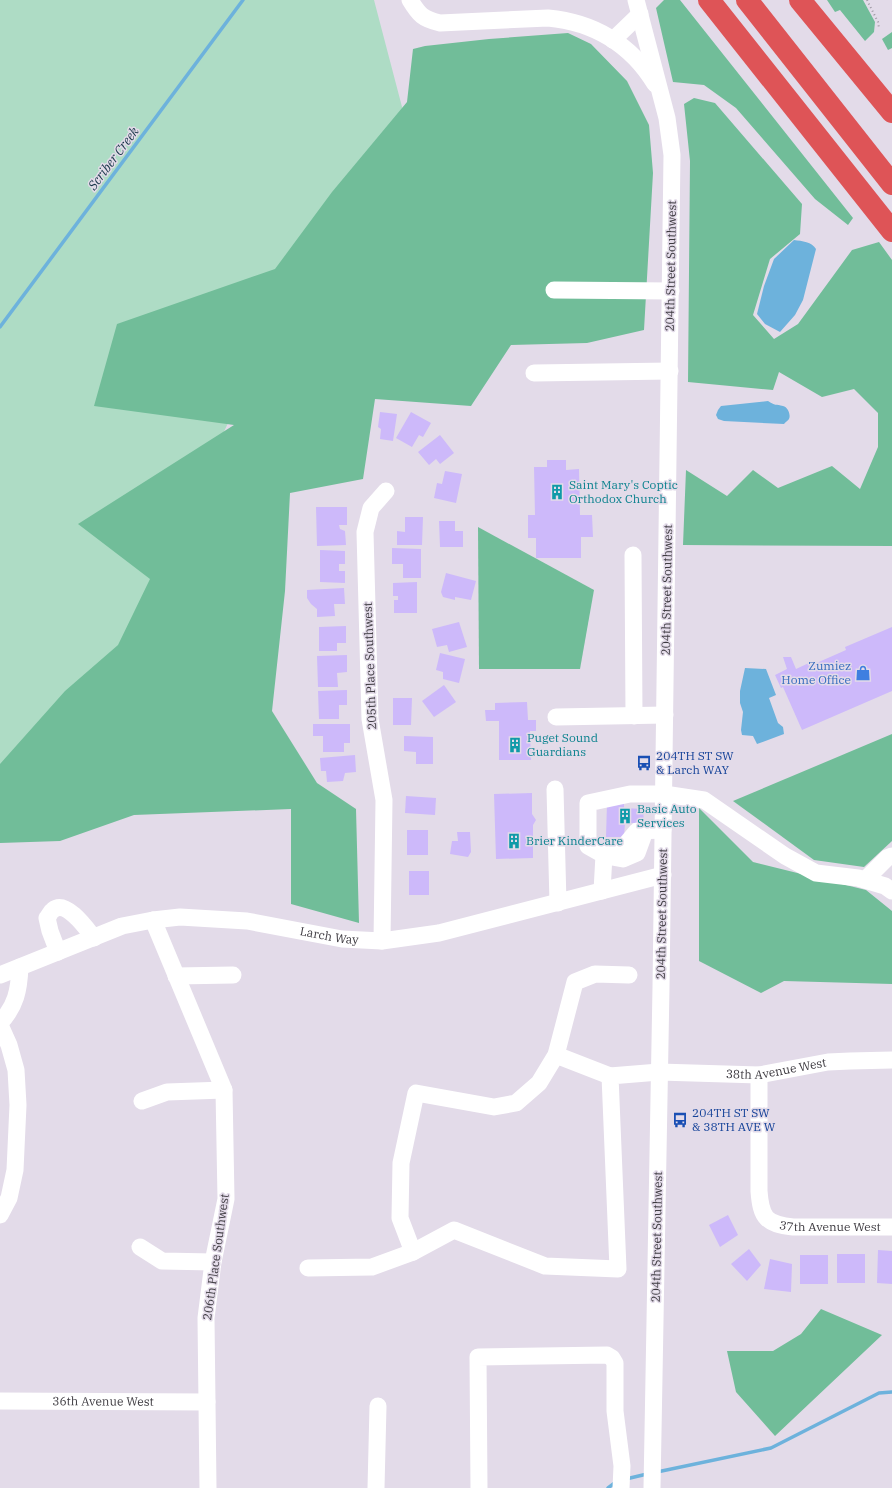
<svg xmlns="http://www.w3.org/2000/svg" width="892" height="1488" font-family="'IBM Plex Serif',serif">
  <style>
    .green { fill: #aedcc5 }
    .forest { fill: #71bd99 }
    .water { fill: #6db2dc }
    .lines { fill: none; stroke-linecap: round; stroke-linejoin: round }
    .stream { stroke: #6db2dc; stroke-width: 3.5 }
    .building { fill: #cdb9fa }
    .path { stroke: #9d97a2; stroke-width: 2; stroke-dasharray: 1 3; stroke-linecap: butt }
    .minor { stroke: #fff; stroke-width: 17 }
    .highway { stroke: #de5457; stroke-width: 22 }
    .labels { text-anchor: middle; stroke-width: 3; stroke-linejoin: round; paint-order: stroke }
    .street-label { font-size: 12px; fill: #3e3b41; stroke: #e3dbe9 }
    .culture-label { font-size: 12px; fill: #0d838f; stroke: #e3dbe9; text-anchor: start }
    .shop-label { font-size: 12px; fill: #366cbe; stroke: #e3dbe9; text-anchor: end }
    .transit-label { font-size: 12px; fill: #164399; stroke: #e3dbe9; text-anchor: start }
    .water-label { font-size: 13px; font-style: italic; fill: #183749; stroke: #e3dbe9 }
  </style>
  <rect width="100%" height="100%" fill="#e3dbe9"/>
  <path class="green" d="M0,0h374l49,187 -126,89 -122,260 -43,248 -132,7z"/>
  <g class="forest">
    <path d="M664,0h16l173,218 -5,7 -33,-26 -79,-91 -32,-23 -31,-3 -17,-74z"/>
    <path d="M827,0h36l12,22 -1,10 -9,9 -25,-31 -5,2z"/>
    <path d="M892,32v16l-4,2 -6,-11z"/>
    <path d="M568,33l23,11 36,37 22,44 4,48 -9,157 -57,13 -76,2 -40,61 -96,-7 -12,80 -73,14 -5,98 -13,120 45,72 39,26 3,114 -68,-19v-95l-157,6 -74,26 -60,2v-79l65,-73 53,-46 32,-66 -72,-55 156,-99 -140,-19 23,-82 158,-55 57,-77 75,-90 6,-53 12,-3 64,-7z"/>
    <path d="M694,98l21,5 87,101 -2,30 -30,25 -17,56 21,24 24,-15 54,-74 27,-8 13,18v286l-209,-1 3,-75 41,26 26,-26 25,18 54,-22 28,23 18,-42v-34l-24,-24 -32,8 -43,-25 -6,18 -85,-8 2,-221 -6,-57z"/>
    <path d="M478,527l116,63 -14,79h-101z"/>
    <path d="M892,734v107l-28,26 -50,-7 -81,-59z"/>
    <path d="M699,808l54,54 113,28 26,21v73l-108,-3 -23,12 -62,-32z"/>
    <path d="M821,1309l61,26 -107,101 -39,-44 -9,-41h46l28,-17z"/>
  </g>
  <g class="water">
    <path d="M794,240c8,1 18,2 22,9l-13,51 -8,15 -15,17 -15,-8 -8,-10 7,-28 10,-27z"/>
    <path d="M768,401c7,5 8,3 15,5 5,1 8,9 6,13 -1,2 -4,3 -5,5l-60,-3 -6,-2 -2,-4 2,-5 3,-4z"/>
    <path d="M745,668l21,1 10,26 -7,3 9,25 5,4 1,7 -27,10 -4,-8 -11,-1 -1,-5 2,-18 -3,-9v-12z"/>
  </g>
  <g class="lines">
    <g class="stream">
      <path d="M0,327l243,-327"/>
      <path d="M657,1472l114,-24 108,-55 13,-1"/>
      <path d="M626,1479l21,-5"/>
      <path d="M608,1488l8,-6"/>
    </g>
  </g>
  <g class="building">
    <path d="M380,412l17,2 -4,27 -13,-2 1,-10 -3,-2z"/>
    <path d="M411,412l20,11 -8,14 -4,-2 -7,12 -16,-9z"/>
    <path d="M440,435l14,18 -14,11 -4,-5 -7,6 -11,-13z"/>
    <path d="M547,460h19v10l13,-1 1,46h12l1,22h-12v21h-45v-20h-8v-23h7l-1,-48h13z"/>
    <path d="M445,471l17,3 -6,29 -22,-5 3,-15 5,1z"/>
    <path d="M316,507h31v18h-8l1,4 5,2 1,14 -29,1z"/>
    <path d="M405,517h18l-1,28h-25v-14l8,1z"/>
    <path d="M439,521h16v10h8v16h-23z"/>
    <path d="M392,548l29,1v29h-18v-14h-11z"/>
    <path d="M320,550l25,1v13h-6v7h6v12l-25,-1z"/>
    <path d="M446,573l30,8 -5,19 -16,-3v3l-12,-3 -2,-5z"/>
    <path d="M417,582v31h-23v-13h4v-4h-5v-13z"/>
    <path d="M344,588l1,16h-11l1,12 -18,1v-8l-6,-5 -4,-6v-8z"/>
    <path d="M459,622l8,25 -18,5 -2,-7 -10,2 -5,-18z"/>
    <path d="M346,626v17h-9v8h-18v-24z"/>
    <path d="M892,627v64l-90,39 -19,-43 -2,1 -6,-13 12,-6 -4,-12h8l5,12 15,-7 1,3 34,-15 -1,-3z"/>
    <path d="M440,653l25,6 -6,24 -16,-4v-7l-7,-2z"/>
    <path d="M347,655v17l-10,1 1,14h-20l-1,-31z"/>
    <path d="M444,685l12,17 -22,15 -12,-16z"/>
    <path d="M347,690v15h-8v14h-20l-1,-28z"/>
    <path d="M393,698h19l-1,27h-18z"/>
    <path d="M527,702l1,18h8v11h-6l1,29h-32v-39h-13l-1,-11h10v-7z"/>
    <path d="M313,724h37v19h-6v9h-21v-16h-10z"/>
    <path d="M404,736l29,1v27h-17v-12l-12,-1z"/>
    <path d="M355,755l1,17 -11,1 -2,8 -16,1 -1,-11h-5l-1,-13z"/>
    <path d="M532,793v21l4,6 -3,5v33l-37,1 -2,-65z"/>
    <path d="M406,796l30,2 -1,17 -30,-2z"/>
    <path d="M607,803h17v5l19,1 1,14h-19l-1,14h-18z"/>
    <rect x="407" y="830" width="21" height="25"/>
    <path d="M457,832h13l1,20 -3,5 -18,-3 2,-13h6z"/>
    <rect x="409" y="871" width="20" height="24"/>
    <path d="M728,1215l10,20 -18,12 -11,-22z"/>
    <path d="M749,1249l12,16 -14,16 -16,-17z"/>
    <path d="M878,1250l14,1v33l-15,-1z"/>
    <rect x="837" y="1254" width="28" height="29"/>
    <rect x="800" y="1255" width="28" height="29"/>
    <path d="M770,1259l22,5 -1,28 -27,-3z"/>
  </g>
  <g class="lines">
    <path class="path" d="M867,0l11,22 1,6"/>
    <g class="minor">
      <path d="M410,0c9,15 13,19 30,23l108,-5c45,4 83,26 107,66"/>
      <path d="M636,0l31,118 5,37 -11,832 -9,501"/>
      <path d="M613,40l27,-26"/>
      <path d="M554,290l117,1"/>
      <path d="M534,373l136,-2"/>
      <path d="M633,555l1,161"/>
      <path d="M556,717l109,-2"/>
      <path d="M555,789l3,114"/>
      <path d="M604,855l18,-6 15,-18 26,-1"/>
      <path d="M612,857l11,2 14,-6 8,-22"/>
      <path d="M865,880l22,-22 5,-2"/>
      <path d="M602,891l2,-36 -16,-9v-43l42,-9h34l40,6 81,56 31,17 42,5 27,8 7,5"/>
      <path d="M153,920l71,170 2,109 -13,63 -7,56 2,170"/>
      <path d="M382,941l2,-141 -14,-81 -5,-187 6,-24 15,-17"/>
      <path d="M58,952l-8,-21 -3,-13c2,-2 3,-6 6,-8 13,-11 34,19 41,28"/>
      <path id="s1" d="M0,975l122,-49 31,-6 27,-3 67,4 95,18 40,2 57,-8 224,-58"/>
      <path d="M176,976l57,-1"/>
      <path d="M0,1023c16,-17 19,-33 20,-56"/>
      <path d="M0,1025l9,20 7,25 2,35 -3,65 -6,28 -9,17"/>
      <path d="M556,1055l54,21"/>
      <path id="s2" d="M759,1075v116c2,27 7,33 34,36h99"/>
      <path d="M142,1101l25,-9 57,-2"/>
      <path d="M140,1247l22,14 51,1"/>
      <path d="M413,1252l-13,-34 1,-55 15,-70 78,14 22,-4 23,-20 17,-28 19,-73 20,-8 34,1"/>
      <path id="s3" d="M308,1268l64,-1 41,-15 41,-22 91,36 73,3 -8,-193 49,-4 100,3 69,-13 22,-1 42,-1"/>
      <path id="s4" d="M0,1401l207,1"/>
      <path d="M376,1488l2,-82"/>
      <path d="M479,1488l-1,-131 129,-2 5,3 3,5v48l7,55 -1,22"/>
    </g>
    <g class="highway">
      <path d="M709,0l183,231"/>
      <path d="M747,0l145,184"/>
      <path d="M800,0l92,112"/>
    </g>
  </g>
  <defs>
    <g id="building-bare" transform="scale(1.2)"><path d="M-4-6H4V6H1V3H-1V6H-4ZM-2.5-4.3h1.7v1.8h-1.7ZM.8-4.3h1.7v1.8H.8ZM-2.5-1h1.7V.8h-1.7ZM.8-1h1.7V.8H.8Z" fill="#0f9aa8" stroke="#e3dbe9" stroke-width="2.5" paint-order="stroke"/></g>
    <g id="shop-bare" transform="scale(1.2)"><path d="M-5-2.5h2.3a2.7 3.5 0 0 1 5.4 0H5L5.5 6h-11ZM-1.5-2.5h3a1.5 2.3 0 0 0-3 0Z" fill="#3f7fe0" stroke="#e3dbe9" stroke-width="2.5" paint-order="stroke"/></g>
    <g id="bus-bare" transform="scale(1.2)"><path d="M-5-6H5V4H4V6H2V4H-2V6H-4V4H-5ZM-3.5-4V0h7V-4ZM-3.5 1.2v1.5H-2V1.2ZM2 1.2v1.5H3.5V1.2Z" fill="#1a4fb4" stroke="#e3dbe9" stroke-width="2.5" paint-order="stroke"/></g>
  </defs>
  <g fill-rule="evenodd">
    <use href="#building-bare" x="557" y="492"/>
    <use href="#shop-bare" x="863" y="673"/>
    <use href="#building-bare" x="515" y="745"/>
    <use href="#bus-bare" x="644" y="763"/>
    <use href="#building-bare" x="625" y="816"/>
    <use href="#building-bare" x="514" y="841"/>
    <use href="#bus-bare" x="680" y="1120"/>
  </g>
  <g class="labels">
    <g class="street-label">
      <text transform="translate(671 266) rotate(-89)" y="4">204th Street Southwest</text>
      <text transform="translate(667 590) rotate(-89)" y="4">204th Street Southwest</text>
      <text transform="translate(370 666) rotate(-92)" y="4">205th Place Southwest</text>
      <text transform="translate(662 914) rotate(-89)" y="4">204th Street Southwest</text>
      <text dy="4" stroke="none"><textPath href="#s1" startOffset="341">Larch Way</textPath></text>
      <text dy="4" stroke="none"><textPath href="#s3" startOffset="685">38th Avenue West</textPath></text>
      <text dy="4" stroke="none"><textPath href="#s2" startOffset="210">37th Avenue West</textPath></text>
      <text transform="translate(657 1237) rotate(-89)" y="4">204th Street Southwest</text>
      <text transform="translate(216 1257) rotate(-82)" y="4">206th Place Southwest</text>
      <text dy="4" stroke="none"><textPath href="#s4" startOffset="103">36th Avenue West</textPath></text>
    </g>
    <g class="culture-label">
      <text x="569" y="489">Saint Mary's Coptic<tspan x="569" dy="14">Orthodox Church</tspan></text>
      <text x="527" y="742">Puget Sound<tspan x="527" dy="14">Guardians</tspan></text>
      <text x="637" y="813">Basic Auto<tspan x="637" dy="14">Services</tspan></text>
      <text x="526" y="845">Brier KinderCare</text>
    </g>
    <g class="shop-label">
      <text x="851" y="670">Zumiez<tspan x="851" dy="14">Home Office</tspan></text>
    </g>
    <g class="transit-label">
      <text x="656" y="760">204TH ST SW<tspan x="656" dy="14">&amp; Larch WAY</tspan></text>
      <text x="692" y="1117">204TH ST SW<tspan x="692" dy="14">&amp; 38TH AVE W</tspan></text>
    </g>
    <g class="water-label">
      <text transform="translate(113 158) rotate(-53)" y="5">Scriber Creek</text>
    </g>
  </g>
</svg>
